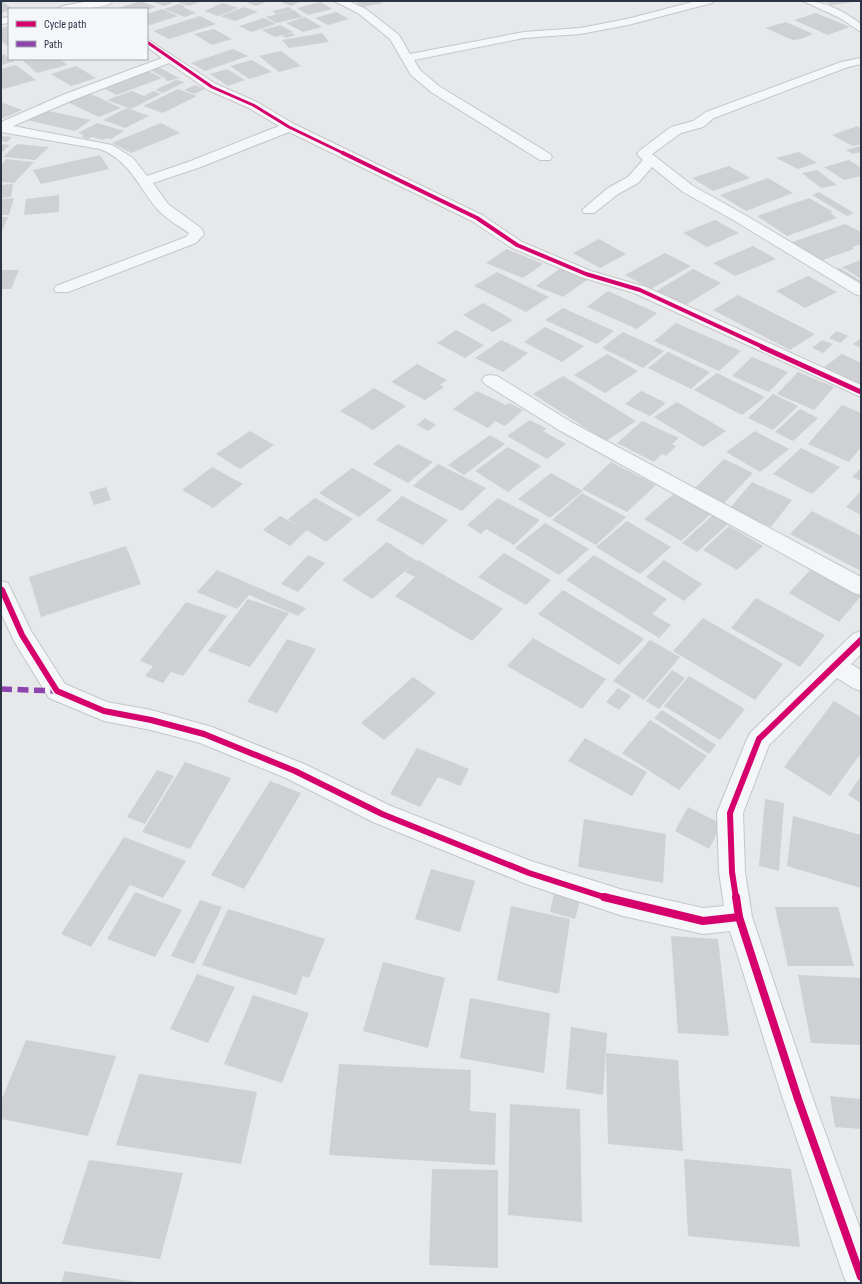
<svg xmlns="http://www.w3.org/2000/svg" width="862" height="1284" font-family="'Sofia Sans Condensed',sans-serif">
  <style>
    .building { fill: #ced0d3 }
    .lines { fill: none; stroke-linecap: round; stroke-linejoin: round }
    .street-casing { stroke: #c4c6c8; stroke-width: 2 }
    .street { fill: #f5f6f7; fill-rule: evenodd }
    .quiet { stroke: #8e44ad; stroke-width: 5.5; stroke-dasharray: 11 5.5; stroke-linecap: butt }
    .cycleway-far4-casing { stroke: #f4f6f9; stroke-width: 4.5 }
    .cycleway-far3-casing { stroke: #f4f6f9; stroke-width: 5.5 }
    .cycleway-far2-casing { stroke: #f4f6f9; stroke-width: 7 }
    .cycleway-far1-casing { stroke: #f4f6f9; stroke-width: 9 }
    .cycleway-casing { stroke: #f4f6f9; stroke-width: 10 }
    .cycleway-far4 { stroke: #d6006c; stroke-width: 3 }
    .cycleway-far3 { stroke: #d6006c; stroke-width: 4 }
    .cycleway-far2 { stroke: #d6006c; stroke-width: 5 }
    .cycleway-far1 { stroke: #d6006c; stroke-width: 6 }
    .cycleway { stroke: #d6006c; stroke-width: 8 }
  </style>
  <rect width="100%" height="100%" fill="#e6e8ea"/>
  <g class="building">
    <path d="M1,1h1l11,8 -12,4z"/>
    <path d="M141,1l15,6 -9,3 -32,-1z"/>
    <path d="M151,1h17l5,2 -9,3z"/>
    <path d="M175,1h27l-13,5z"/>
    <path d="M244,1h24l-12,5z"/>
    <path d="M279,1h22l-10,5z"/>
    <path d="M361,1h19l3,2 -21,4 -6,-5z"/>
    <path d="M825,1h29v1l-23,3z"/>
    <path d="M321,2l11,7 -24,6 -11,-7z"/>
    <path d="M223,3l15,5 -20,8 -14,-5z"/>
    <path d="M179,4l7,2 -3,1 13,6 -11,4 -21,-8z"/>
    <path d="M244,7l14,5 -23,9 -15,-5z"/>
    <path d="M289,7l4,3 -17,4 -4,-3z"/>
    <path d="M162,9l16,7 -31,10v-12z"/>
    <path d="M294,10l9,7 -27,6 -10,-6z"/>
    <path d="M336,12l13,7 -21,6 -13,-7z"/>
    <path d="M816,13l34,14 -22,8 -34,-15z"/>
    <path d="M200,16l16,8 -47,15 -16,-8z"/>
    <path d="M305,17l17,10 -19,5 -17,-9z"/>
    <path d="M264,18l12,6 -25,8 -12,-6z"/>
    <path d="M786,22l27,12 -12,5 -8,1 -28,-12z"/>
    <path d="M280,25l13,7 -8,3 7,-2 3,2 -9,3 -4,-3 -7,2 -13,-7z"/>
    <path d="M9,26v21l-8,-6v-13z"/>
    <path d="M214,29l18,10 -20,6 -18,-11z"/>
    <path d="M322,33l7,9 -40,6 -7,-8z"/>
    <path d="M233,49l15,7 -43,15 -14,-8z"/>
    <path d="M281,51l20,15 -22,6 -20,-16z"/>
    <path d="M4,54l5,5 6,2 -14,4v-10z"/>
    <path d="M21,59h39l7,6 -30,8z"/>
    <path d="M252,60l20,12 -23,7 -19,-13z"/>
    <path d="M16,65l20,15 -32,9 -3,-2v-18z"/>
    <path d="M76,66l20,12 -25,8 -20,-12z"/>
    <path d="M157,66l18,10 5,2 -12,3 -4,-1 6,-3 -4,2 -17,-10z"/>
    <path d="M227,69l18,11 -17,6 -18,-12z"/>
    <path d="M146,70l16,8 -45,17 -16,-8z"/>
    <path d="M176,80l9,2 -22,11 -8,-3z"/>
    <path d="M195,85l10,4 -11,5 -10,-4z"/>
    <path d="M178,89l19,7 -34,17 -20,-7z"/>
    <path d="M132,91l12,5 9,-5 8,3 -30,15 -24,-9z"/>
    <path d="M87,92l34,16 -22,9 -34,-16z"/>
    <path d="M3,103l19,7 -21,9v-15z"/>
    <path d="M127,108l22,8 -24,12 -22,-8z"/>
    <path d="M43,110l48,10 -16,11 -48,-11z"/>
    <path d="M97,123l27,8 -13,8 -4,-1 -5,2 -10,-3 -4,2 -7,-2 3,-2 -6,-2z"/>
    <path d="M161,123l19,10 -49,20 -19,-10z"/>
    <path d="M857,126l4,2v16l-8,2 -21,-11z"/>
    <path d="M1,136l11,1 -5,5 -6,-1z"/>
    <path d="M3,144l7,1 -9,8v-7z"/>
    <path d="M17,144l32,3 -14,13 -32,-3z"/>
    <path d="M860,146l1,6 -8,2 -7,-4z"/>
    <path d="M799,152l18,11 -19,6 -22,-11z"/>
    <path d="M100,155l9,14 -68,15 -8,-14z"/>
    <path d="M6,159l28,3 -20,21 -13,-1v-17z"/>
    <path d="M849,160l12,8v8l-17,4 -20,-13z"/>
    <path d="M729,166l21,12 -37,13 -21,-13z"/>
    <path d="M817,170l20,15 -16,3 -19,-15z"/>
    <path d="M768,178l25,15 -47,18 -26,-16z"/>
    <path d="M13,184l-2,13 -10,1v-13z"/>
    <path d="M819,192l35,21 -7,3 -35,-21z"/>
    <path d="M59,195v17l-35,3 2,-16z"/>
    <path d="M14,198l-5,17h-8v-16z"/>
    <path d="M809,198l24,14 -3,1 7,5 -50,18 -30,-20z"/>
    <path d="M1,217h7l-7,16z"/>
    <path d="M715,220l24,13 -32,14 -24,-14z"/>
    <path d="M845,224l16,8v12l-9,3 2,2 -34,12 -28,-19z"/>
    <path d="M599,239l27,15 -26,14 -27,-15z"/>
    <path d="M753,246l23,13 -41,17 -22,-13z"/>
    <path d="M507,249l36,15 -20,14 -37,-15z"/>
    <path d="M665,253l26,13 -40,23 -26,-14z"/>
    <path d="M861,260v19l-19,-12z"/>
    <path d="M562,267l26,12 -25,18 -27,-11z"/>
    <path d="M840,268l21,13v5l-28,-16z"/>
    <path d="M693,269l28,14 -40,25 -28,-15z"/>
    <path d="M1,270h18l-8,19h-10z"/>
    <path d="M497,272l52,25 -23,15 -52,-26z"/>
    <path d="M808,276l29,16 -32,16 -29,-17z"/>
    <path d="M608,291l49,22 -20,16 -50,-22z"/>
    <path d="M738,295l77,39 -25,16 -77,-40z"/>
    <path d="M483,303l30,17 -20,12 -30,-17z"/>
    <path d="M563,308l51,23 -17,13 -52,-24z"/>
    <path d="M676,323l65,28 -22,20 -65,-30z"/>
    <path d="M545,327l39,19 -22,16 -38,-20z"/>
    <path d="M456,330l28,15 -19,13 -28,-15z"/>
    <path d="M837,331l11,5 -8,7 -11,-5z"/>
    <path d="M623,332l41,19 -21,17 -41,-20z"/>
    <path d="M861,338v10l-8,-4z"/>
    <path d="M501,340l27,13 -25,19 -28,-14z"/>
    <path d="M822,340l11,4 -10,9 -11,-5z"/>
    <path d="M668,352l42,20 -19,17 -43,-21z"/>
    <path d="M607,354l31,17 -33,22 -31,-18z"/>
    <path d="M842,354l19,9v25l-38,-20z"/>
    <path d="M752,357l36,15 -19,20 -37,-16z"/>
    <path d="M417,364l30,16 -7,5 4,2 -19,13 -34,-18z"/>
    <path d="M798,372l36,15 -20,23 -37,-16z"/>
    <path d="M717,373l48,24 -23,18 -48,-25z"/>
    <path d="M563,376l73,45 -30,20 -73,-47z"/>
    <path d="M374,388l32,18 -33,24 -33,-19z"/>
    <path d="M477,391l29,14 3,-2 14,7 -18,16 -10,-5 -7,7 -35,-19z"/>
    <path d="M641,391l25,12 -16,13 -25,-12z"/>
    <path d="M773,394l25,12 -25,24 -25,-12z"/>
    <path d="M677,402l49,29 -23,16 -49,-30z"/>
    <path d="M842,405l19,8v34l-12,15 -41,-18z"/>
    <path d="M800,409l18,9 -25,23 -18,-9z"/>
    <path d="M425,418l11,7 -8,6 -11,-6z"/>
    <path d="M530,420l17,9 -4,2 23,13 -19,15 -40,-23z"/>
    <path d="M642,421l37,17 -7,6 4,2 -10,10 -4,-2 -8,8 -37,-19z"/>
    <path d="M250,431l24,14 -34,24 -24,-15z"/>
    <path d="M755,431l34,18 -29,23 -34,-20z"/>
    <path d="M490,435l15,9 -41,31 -16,-10z"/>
    <path d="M398,444l35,18 -25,21 -35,-19z"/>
    <path d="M508,447l33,19 -33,26 -33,-21z"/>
    <path d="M801,448l39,19 -28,27 -39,-20z"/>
    <path d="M724,459l29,14 -30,31 -29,-15z"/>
    <path d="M611,462l45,23 -29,27 -45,-23z"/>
    <path d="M438,464l48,24 -24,23 -49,-25z"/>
    <path d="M212,467l31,17 -30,24 -31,-18z"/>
    <path d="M352,468l40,22 -33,27 -40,-24z"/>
    <path d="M861,468v13l-9,-4z"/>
    <path d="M551,473l32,18 -33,27 -32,-19z"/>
    <path d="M752,482l40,18 -21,27 -41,-19z"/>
    <path d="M106,487l5,13 -17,5 -5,-13z"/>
    <path d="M861,491v24l-15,-8z"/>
    <path d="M676,492l36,21 -31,28 -37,-22z"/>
    <path d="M582,493l44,24 -30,28 -44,-25z"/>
    <path d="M402,496l46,24 -25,25 -47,-25z"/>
    <path d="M315,498l38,21 -27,23 -19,-12 -17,16 -27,-16 17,-14 17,9 -9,-6z"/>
    <path d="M498,498l42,22 -26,25 -28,-16 -5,5 -14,-9z"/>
    <path d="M812,511l49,25v35l-71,-37z"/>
    <path d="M713,515l15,9 -31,28 -15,-9z"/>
    <path d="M627,521l44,26 -31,27 -44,-27z"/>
    <path d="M545,523l44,26 -30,26 -44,-27z"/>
    <path d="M729,526l34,20 -26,24 -34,-20z"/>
    <path d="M387,542l30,19 -45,38 -30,-19z"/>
    <path d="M126,546l15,38 -100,33 -12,-40z"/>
    <path d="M504,553l47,27 -25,25 -48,-28z"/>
    <path d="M308,555l17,8 -27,29 -17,-8z"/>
    <path d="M594,555l73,44 -15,15 19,11 -12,13 -93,-58z"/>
    <path d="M418,560l85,49 -31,32 -77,-45 20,-19 -10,-5z"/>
    <path d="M664,560l38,24 -18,17 -38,-24z"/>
    <path d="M811,569l50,27 -22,26 -50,-29z"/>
    <path d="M217,570l89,38 -8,8 -49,-21 -12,14 -40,-17z"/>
    <path d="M563,590l81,49 -25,26 -81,-51z"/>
    <path d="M756,598l69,37 -25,32 -69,-39z"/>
    <path d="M248,599l41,14 -39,54 -42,-16z"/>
    <path d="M186,602l41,14 -44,60 -12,-4 -8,11 -18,-7 8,-10 -13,-5z"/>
    <path d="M703,618l80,46 -28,36 -82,-49z"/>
    <path d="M533,638l73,41 -24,30 -75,-43z"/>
    <path d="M287,639l29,10 -39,64 -30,-11z"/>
    <path d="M650,640l30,17 -36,43 -31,-19z"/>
    <path d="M672,670l13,8 -26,31 -13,-8z"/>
    <path d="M689,676l56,33 -25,31 -56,-34z"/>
    <path d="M413,677l23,16 -52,47 -23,-17z"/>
    <path d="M618,688l13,8 -12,14 -13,-8z"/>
    <path d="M834,701l27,16v36l-31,43 -46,-29z"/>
    <path d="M662,710l54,35 -7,9 -55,-36z"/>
    <path d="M650,720l57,36 -28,34 -57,-37z"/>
    <path d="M585,738l62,34 -15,24 -64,-35z"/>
    <path d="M417,748l52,21 -9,17 -22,-9 -18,30 -30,-13z"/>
    <path d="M185,762l46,16 -41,71 -48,-17z"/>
    <path d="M157,770l17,6 -29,48 -18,-7z"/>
    <path d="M861,776v27l-13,-8z"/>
    <path d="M270,781l31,12 -57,96 -33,-14z"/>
    <path d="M765,799l19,4 -5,68 -20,-5z"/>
    <path d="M688,807l34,17 -13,25 -34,-18z"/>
    <path d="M793,816l68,19v53l-74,-22z"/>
    <path d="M584,819l82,15 -3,49 -85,-16z"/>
    <path d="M124,837l62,24 -23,37 -33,-13 -39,62 -30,-13z"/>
    <path d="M431,869l44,12 -15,51 -45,-13z"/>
    <path d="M135,892l47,18 -27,47 -48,-18z"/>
    <path d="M554,893l26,7 -5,19 -25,-7z"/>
    <path d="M200,900l22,7 -28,57 -23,-8z"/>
    <path d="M511,906l59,13 -11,75 -62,-14z"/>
    <path d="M775,907h63l16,59h-66z"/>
    <path d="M228,909l97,30 -16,39 -6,-2 -7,19 -94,-30z"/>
    <path d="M671,936l47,3 11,97 -51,-3z"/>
    <path d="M383,962l62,16 -17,70 -65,-17z"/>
    <path d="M197,974l38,13 -27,56 -38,-14z"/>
    <path d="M798,975l63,3v67l-50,-2z"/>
    <path d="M253,995l56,18 -27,70 -58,-19z"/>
    <path d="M470,998l80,15 -6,60 -84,-15z"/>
    <path d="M571,1027l36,6 -4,62 -37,-6z"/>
    <path d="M26,1040l90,16 -28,80 -87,-17v-18z"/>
    <path d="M606,1053l72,7 5,91 -75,-7z"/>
    <path d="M339,1064l132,6 -1,41 26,2 -1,52 -166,-10z"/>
    <path d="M139,1074l118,18 -16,72 -125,-19z"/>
    <path d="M830,1096l31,3v30l-26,-2z"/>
    <path d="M510,1104l70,5 2,113 -74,-7z"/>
    <path d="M684,1159l107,10 9,78 -112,-11z"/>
    <path d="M89,1160l94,13 -23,86 -98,-15z"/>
    <path d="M432,1169l66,1v98l-69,-3z"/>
    <path d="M65,1271l71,11v1h-75z"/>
  </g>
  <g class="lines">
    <g class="street-casing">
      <g id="street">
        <path d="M90,1h23c-7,9 -44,8 -56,8l5,-3z"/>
        <path d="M334,1h14l18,8 33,26 11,19 114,-22 56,-4 47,-9 69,-18h17l-1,2 -84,22 -48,9 -56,4 -110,22 6,10 19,16 111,68 2,3 -2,3h-10l-109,-68 -20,-17 -21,-36 -32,-26z"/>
        <path d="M803,1c22,0 41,10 58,23v8l-21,-14z"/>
        <path d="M9,17v6l-8,1v-6z"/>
        <path d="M147,39l69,45 41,18 37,22 188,91 40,27 69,29 55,16 215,98v12l-227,-104 -53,-16 -69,-29 -40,-27 -183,-89 -91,36 -45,15 15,21 33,24 3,6 -8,9 -128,49h-12l-2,-3 2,-3 130,-49 3,-4c-10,-7 -24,-15 -32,-24 -18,-22 -28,-49 -57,-60l-99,-17v-10l64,-28 97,-36 -15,-11zM169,63l39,27 41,18 30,18 -91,36 -41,14 -14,-18 -21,-13 -99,-19 60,-26z"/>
        <path d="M861,58v6l-13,3 -134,51 -11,9 -22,6 -29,21 41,32 52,29 116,69v12l-6,-2 -120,-73 -52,-29 -31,-25 -14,16 -20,11 -24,19h-10l-2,-3 26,-22 20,-11 15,-17 -6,-6 2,-3 32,-24 22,-6 13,-9 135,-50z"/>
        <path d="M491,375l6,1 74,46 290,155v18l-7,-2 -295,-163 -74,-46 -3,-4 3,-4z"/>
        <path d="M1,581l7,2 23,48 34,53 42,18 44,8 61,17 92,37 87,42 140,55 92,29 80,18 21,-2 -5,-34 -2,-59 30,-74 4,-7 102,-98 8,-3v23l-10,10 10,6v21l-8,-3 -16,-10 -68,67 -26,68 2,59 7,45 61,182 48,132v52h-14l-3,-6 -61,-178 -53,-168 -27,3 -80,-18 -94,-31 -156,-63 -87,-44 -86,-35 -49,-13 -47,-9 -55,-23 -35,-57 -13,-28z"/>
      </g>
    </g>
    <use href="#street" class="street"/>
    <path class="quiet" d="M1,689l56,2"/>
    <g class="cycleway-far4-casing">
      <path id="cycleway-far4" d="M147,42l65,45 41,18 36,22 56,27"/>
    </g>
    <g class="cycleway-far3-casing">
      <path id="cycleway-far3" d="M343,153l134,65 40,27 69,29 54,16 125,58"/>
    </g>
    <g class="cycleway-far2-casing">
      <g id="cycleway-far2">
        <path d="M762,347l99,45"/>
        <path d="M1,589l1,2"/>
      </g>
    </g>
    <g class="cycleway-far1-casing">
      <g id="cycleway-far1">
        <path d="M2,590l20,45 35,56 47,20 47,9 53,14 91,37 87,43 147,59 78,25"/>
        <path d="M736,898l-4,-26 -2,-59 29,-74 102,-99"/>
      </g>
    </g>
    <g class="cycleway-casing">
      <g id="cycleway">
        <path d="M604,897l99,24 36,-4"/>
        <path d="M736,897l3,20 59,182 63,178"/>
      </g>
    </g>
    <use href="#cycleway-far4" class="cycleway-far4"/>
    <use href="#cycleway-far3" class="cycleway-far3"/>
    <use href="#cycleway-far2" class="cycleway-far2"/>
    <use href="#cycleway-far1" class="cycleway-far1"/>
    <use href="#cycleway" class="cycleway"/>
  </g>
  <rect width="862" height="1284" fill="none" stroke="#2b3445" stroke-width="4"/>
  <rect x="8" y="8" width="140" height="52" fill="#f4f6f9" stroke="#a4a8b1"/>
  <rect x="16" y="21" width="20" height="6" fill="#d6006c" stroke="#a4a8b1"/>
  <text x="44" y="28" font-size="12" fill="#2b3445">Cycle path</text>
  <rect x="16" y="41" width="20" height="6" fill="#8e44ad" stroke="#a4a8b1"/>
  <text x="44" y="48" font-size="12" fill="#2b3445">Path</text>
</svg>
